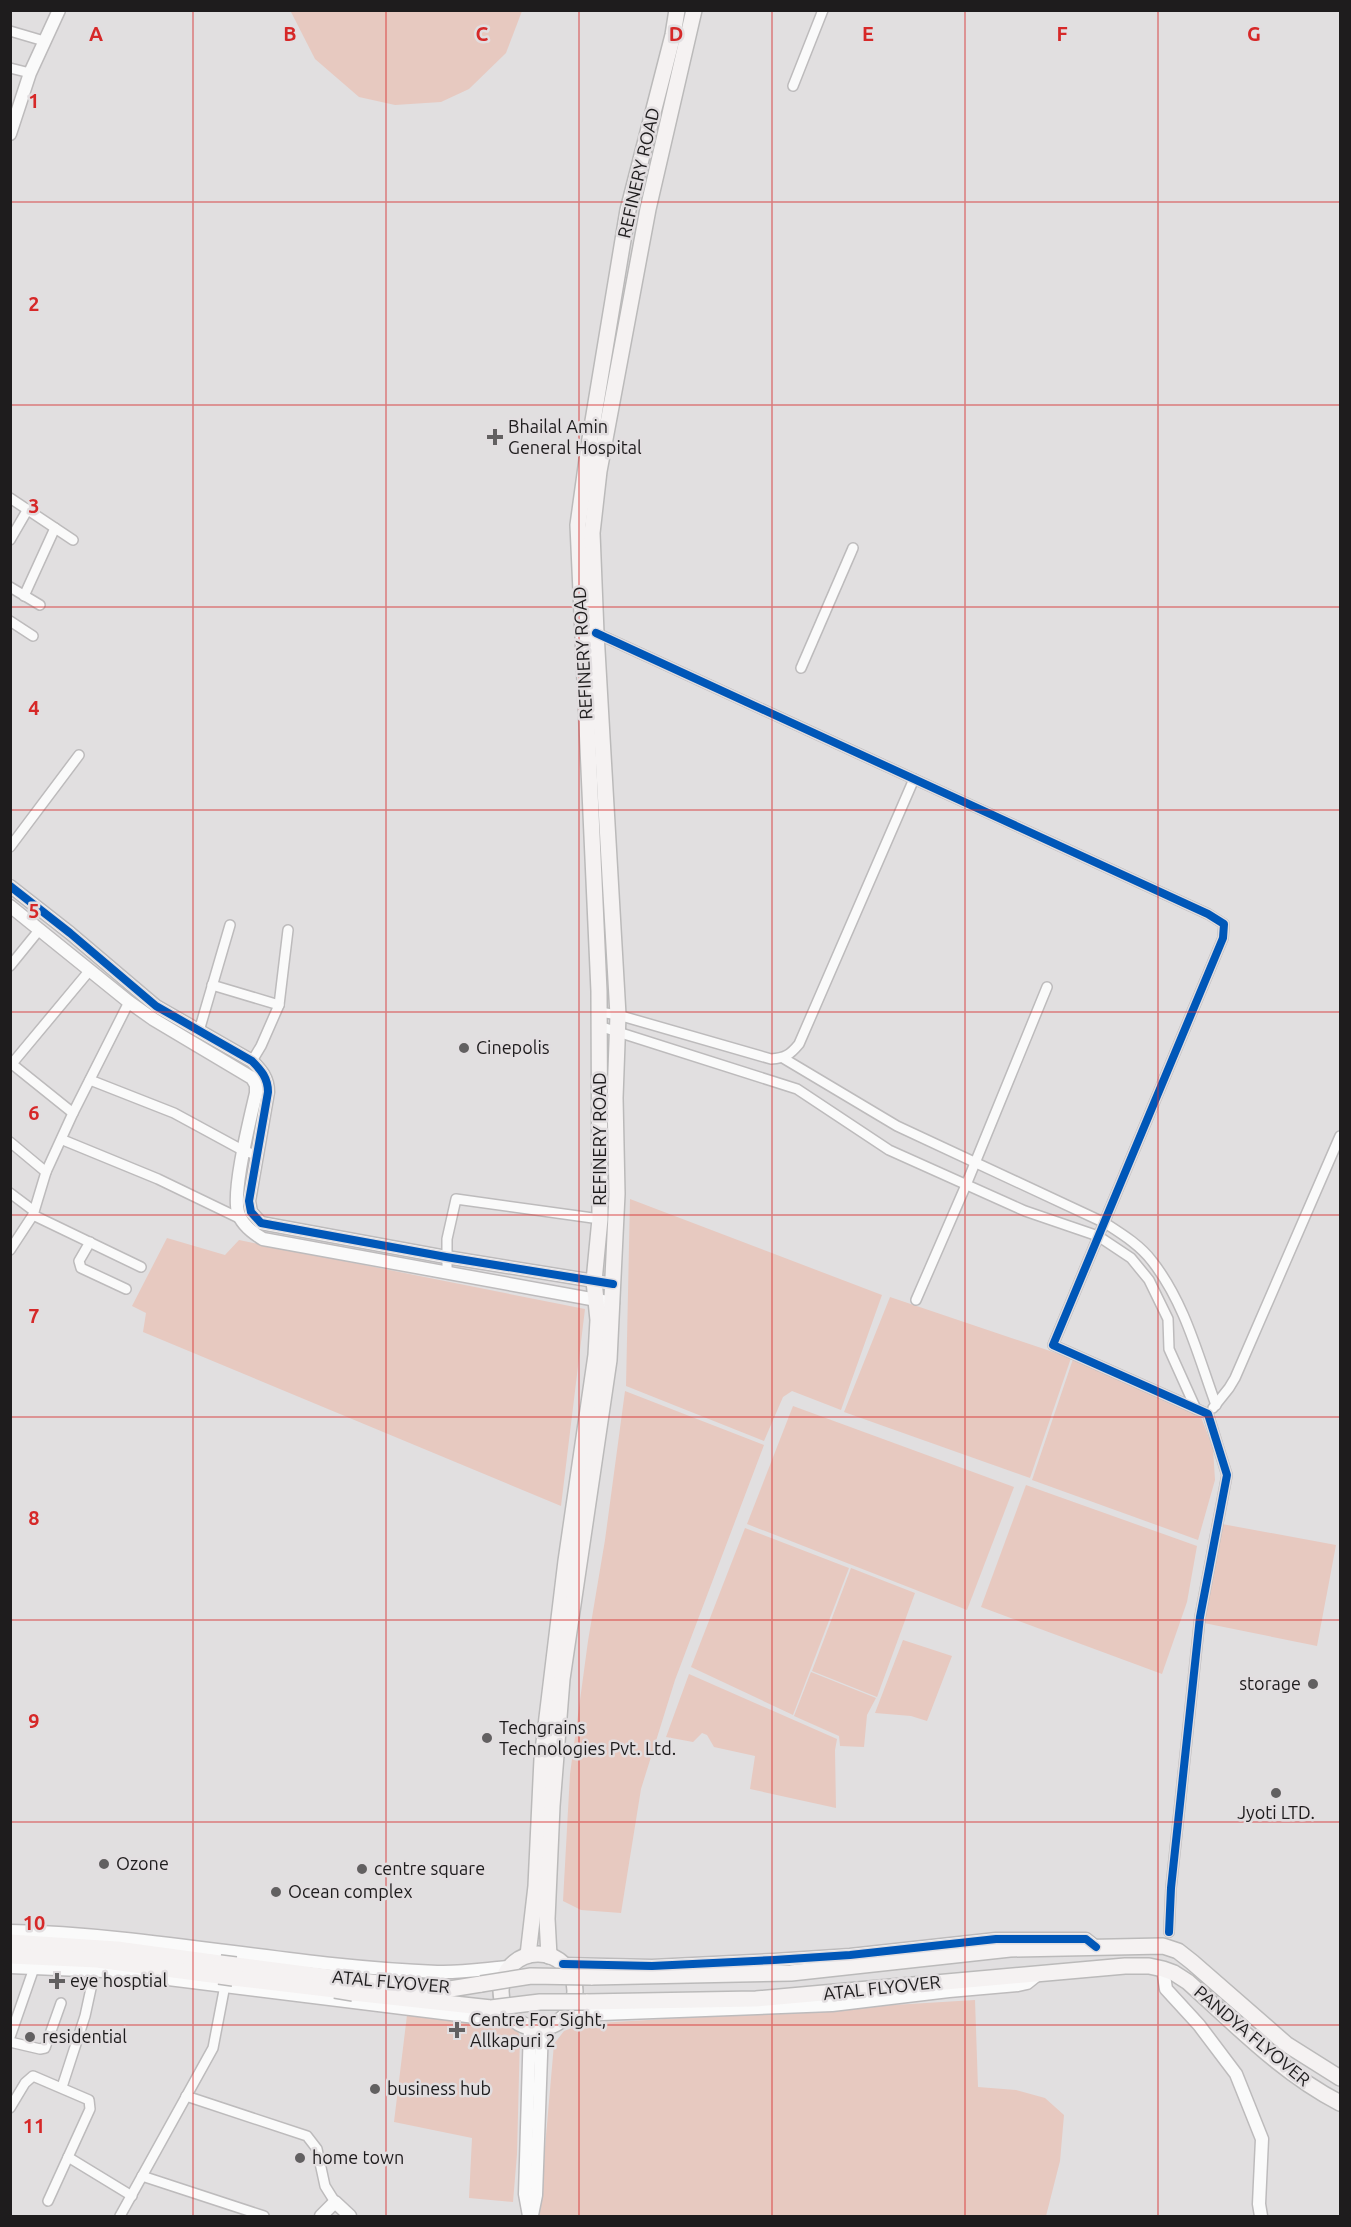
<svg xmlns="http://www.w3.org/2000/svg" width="1351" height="2227" font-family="Ubuntu,sans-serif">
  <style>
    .green { fill: #e7c9c0 }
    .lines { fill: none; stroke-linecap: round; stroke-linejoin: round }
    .minor-casing { stroke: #bdbbbc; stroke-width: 12 }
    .tertiary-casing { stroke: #bdbbbc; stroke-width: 15 }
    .primary-casing { stroke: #bbbaba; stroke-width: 18 }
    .minor { stroke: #fafafa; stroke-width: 9 }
    .tertiary { stroke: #fafafa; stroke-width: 12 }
    .primary { stroke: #f5f2f2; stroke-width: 15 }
    .primary-bridge-casing { stroke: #bbbaba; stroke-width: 18; stroke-linecap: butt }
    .primary-bridge { stroke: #f5f2f2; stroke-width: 15 }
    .cycleway-casing { stroke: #e2dee0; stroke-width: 11 }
    .cycleway { stroke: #0057b8; stroke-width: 8 }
    .grid { fill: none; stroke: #d62828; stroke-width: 1.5; stroke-opacity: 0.55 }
    .poi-dot { fill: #626061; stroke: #e2dee0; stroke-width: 2 }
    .labels { text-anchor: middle; stroke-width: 5; stroke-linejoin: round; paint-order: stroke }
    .street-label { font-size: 18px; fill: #1e1c1d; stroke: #e2dee0 }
    .poi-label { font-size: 18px; fill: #1e1c1d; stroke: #e2dee0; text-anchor: start }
    .grid-label { font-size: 20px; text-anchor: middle; font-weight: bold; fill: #d62828; stroke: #e2dee0; stroke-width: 5; stroke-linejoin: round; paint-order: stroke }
  </style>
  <rect width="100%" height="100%" fill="#e1dfe0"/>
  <g class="green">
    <path d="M290,10h232v1l-16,42 -37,36 -28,13 -46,3 -36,-8 -44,-38z"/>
    <path d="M630,1199l252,96 -41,115 -49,-19 -9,6 -19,44 -138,-55z"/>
    <path d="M167,1238l58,17 14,-15 346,69 -24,197 -418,-174 3,-19 -14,-7z"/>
    <path d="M890,1297l181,61 -41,120 -186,-66z"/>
    <path d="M1073,1359l128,58 12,31 2,32 -17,60 -166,-60z"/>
    <path d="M625,1391l139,54 -89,235 -34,109 -20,124 -40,-3 -18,-9 7,-127 18,-133 17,-101z"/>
    <path d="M793,1406l221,81 -47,123 -220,-86z"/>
    <path d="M1026,1485l171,61 -10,56 -25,72 -181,-67z"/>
    <path d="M1222,1524l114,21 -19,101 -113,-23z"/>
    <path d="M745,1528l104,40 -56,147 -102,-48z"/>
    <path d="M851,1568l64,25 -38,104 -65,-26z"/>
    <path d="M903,1640l49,16 -25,65 -16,-5 -36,-3z"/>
    <path d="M811,1672l65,26 -9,17 -3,32 -24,-1 -1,-10 -45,-20z"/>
    <path d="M689,1674l148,65 -2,11 1,58 -86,-19 5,-33 -41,-9 -7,-12 -5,-2 -9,9 -27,-5z"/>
    <path d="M975,2000l3,87 38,3 29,8 19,17 -4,46 -14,55h-507l15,-172 10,-13 18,-7z"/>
    <path d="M407,2015l100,11 10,4 3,6 -3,118 -4,48 -44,-4 3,-60 -78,-16z"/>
  </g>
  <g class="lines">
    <g class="minor-casing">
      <g id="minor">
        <path d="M10,31l34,10"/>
        <path d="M10,68l20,5"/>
        <path d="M793,86l30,-76"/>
        <path d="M10,498l63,42"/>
        <path d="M10,540l18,-31"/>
        <path d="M10,587l30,18"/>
        <path d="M24,596l31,-68"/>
        <path d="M10,621l23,15"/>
        <path d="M596,633l612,281 16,10 -1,14 -170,407 155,69 19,61 -27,142 -29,271 -2,44"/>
        <path d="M801,668l52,-120"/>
        <path d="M10,847l69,-92"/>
        <path d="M10,966l30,-37"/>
        <path d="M212,985l67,20"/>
        <path d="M600,1012l18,3 153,44c14,-1 19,-4 28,-15l115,-265"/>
        <path d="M599,1026l198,63 92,61 136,61 73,25 33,22 18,22 19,39 1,30 27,60"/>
        <path d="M199,1031l31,-106"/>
        <path d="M783,1058l114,68 208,97c17,11 35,22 47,38 33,42 46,95 64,144"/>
        <path d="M252,1061l9,-15 18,-41 9,-75"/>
        <path d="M12,1064l61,49"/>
        <path d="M10,1066l80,-96"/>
        <path d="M90,1080l84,33 70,38 13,4"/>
        <path d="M63,1140l95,39 83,40"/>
        <path d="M10,1142l36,30"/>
        <path d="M10,1193l24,18"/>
        <path d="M33,1215l108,52"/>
        <path d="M90,1242l-11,19 2,7 45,21"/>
        <path d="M10,1250l23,-35 13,-43 27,-59 56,-111"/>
        <path d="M447,1273v-34l9,-40 144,20"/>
        <path d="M916,1300l50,-115 81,-198"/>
        <path d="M1213,1408l16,-20 6,-10 105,-242"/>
        <path d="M10,2037l24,-69"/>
        <path d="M10,2042l30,7 5,-1 16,-45"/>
        <path d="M62,2087l23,-71 10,-46"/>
        <path d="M186,2096l121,40 10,13 8,37 10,16"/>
        <path d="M10,2108l15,-25 8,-7 56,24 1,9 -42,92"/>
        <path d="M68,2157l64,39"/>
        <path d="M142,2176l122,40"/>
        <path d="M120,2216l93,-168 13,-68"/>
      </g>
    </g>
    <g class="tertiary-casing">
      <g id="tertiary">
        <path d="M10,134l20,-61 29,-63"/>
        <path d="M10,886l60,47 86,73 96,55c9,9 16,17 16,31l-19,109 2,11 10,11 185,34 167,27"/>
        <path d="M10,906l119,96 24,17 99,59 4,7v8c-6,26 -24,97 -18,119 3,12 15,21 25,27l350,64"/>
        <path d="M10,1931c144,3 284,36 427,41 24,1 48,-3 72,-5"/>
        <path d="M563,1964l89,2 122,-6 76,-5 146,-16h90l10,8"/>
        <path d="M10,1967l94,4 379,47 30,-1"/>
        <path d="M1163,1969l3,20 33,36 37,49 26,65 -3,65 2,12"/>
        <path d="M564,2018l37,-4 231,-9 117,-14 69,-6 9,-2 10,-8"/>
        <path d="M532,2215l4,-20 6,-167"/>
        <path d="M321,2216l14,-14 15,14"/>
        <path d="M529,2216l-4,-22 5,-167"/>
      </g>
    </g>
    <g class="primary-casing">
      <g id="primary">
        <path d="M10,1942l107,7 103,14"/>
        <circle cx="538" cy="1991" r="37"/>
        <path d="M528,1955l8,-69 6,-127 24,-198 30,-206 2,-35 -4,-39 6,-62 -1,-228 -21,-466 11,-80 39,-235 45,-175 4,-25"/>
        <path d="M10,1956l87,4 122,16"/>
        <path d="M549,1956l-2,-37 5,-113 10,-127 47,-319 8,-166 -2,-96 3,-83 -22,-382 -4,-100 7,-62 49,-262 46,-199"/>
        <path d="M236,1965l100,13"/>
        <path d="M591,1977l200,-4 219,-24 153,-3 15,5 14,11 94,82 54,34"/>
        <path d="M233,1978l102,12"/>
        <path d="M352,1980l92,10 37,-6"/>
        <path d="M353,1993l138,15"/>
        <path d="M586,2002l170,-3 369,-33h24l14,3 11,4 14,9c48,43 94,91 152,121"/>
      </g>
    </g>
    <use href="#minor" class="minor"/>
    <use href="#tertiary" class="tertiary"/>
    <use href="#primary" class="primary"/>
    <g class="primary-bridge-casing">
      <g id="primary-bridge">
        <path d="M220,1963l16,2"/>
        <path d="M219,1976l14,2"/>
        <path d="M336,1978l16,2"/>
        <path d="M481,1984l50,-8 60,1"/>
        <path d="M335,1990l18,3"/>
        <path d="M491,2008l49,-6h46"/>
      </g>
    </g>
    <use href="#primary-bridge" class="primary-bridge"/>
    <g class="cycleway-casing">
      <g id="cycleway">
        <path d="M596,633l612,281 16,10 -1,14 -170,407 155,69 19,61 -27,142 -29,271 -2,44"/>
        <path d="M10,886l60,47 86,73 96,55c9,9 16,17 16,31l-19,109 2,11 10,11 185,34 167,27"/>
        <path d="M563,1964l89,2 122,-6 76,-5 146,-16h90l10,8"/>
      </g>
    </g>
    <use href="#cycleway" class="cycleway"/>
  </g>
  <path class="grid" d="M193,10v2206M386,10v2206M579,10v2206M772,10v2206M965,10v2206M1158,10v2206M10,202h1330M10,405h1330M10,607h1330M10,810h1330M10,1012h1330M10,1215h1330M10,1417h1330M10,1620h1330M10,1822h1330M10,2025h1330"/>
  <g class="poi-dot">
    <path d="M492 428h6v6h6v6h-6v6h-6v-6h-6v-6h6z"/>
    <circle cx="464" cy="1048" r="6"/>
    <circle cx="1313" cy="1684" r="6"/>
    <circle cx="487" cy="1738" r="6"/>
    <circle cx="1276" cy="1793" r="6"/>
    <circle cx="104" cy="1864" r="6"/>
    <circle cx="362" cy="1869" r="6"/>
    <circle cx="276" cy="1892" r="6"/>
    <path d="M54 1972h6v6h6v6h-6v6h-6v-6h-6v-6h6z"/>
    <path d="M454 2021h6v6h6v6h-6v6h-6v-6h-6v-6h6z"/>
    <circle cx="30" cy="2037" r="6"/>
    <circle cx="375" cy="2089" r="6"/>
    <circle cx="300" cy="2158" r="6"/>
  </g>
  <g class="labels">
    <g class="street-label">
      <text transform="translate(639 173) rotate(-77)" y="6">REFINERY ROAD</text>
      <text transform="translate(583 653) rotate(-93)" y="6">REFINERY ROAD</text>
      <text transform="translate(600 1139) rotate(-90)" y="6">REFINERY ROAD</text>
      <text transform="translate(391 1982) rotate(5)" y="6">ATAL FLYOVER</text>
      <text transform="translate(882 1988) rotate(-6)" y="6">ATAL FLYOVER</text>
      <text transform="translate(1252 2036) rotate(40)" y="6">PANDYA FLYOVER</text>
    </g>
    <g class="poi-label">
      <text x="508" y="433">Bhailal Amin<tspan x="508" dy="21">General Hospital</tspan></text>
      <text x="476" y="1054">Cinepolis</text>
      <text x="1301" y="1690" text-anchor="end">storage</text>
      <text x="499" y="1734">Techgrains<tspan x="499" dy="21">Technologies Pvt. Ltd.</tspan></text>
      <text x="1276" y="1819" text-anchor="middle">Jyoti LTD.</text>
      <text x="116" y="1870">Ozone</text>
      <text x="374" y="1875">centre square</text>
      <text x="288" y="1898">Ocean complex</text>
      <text x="70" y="1987">eye hosptial</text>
      <text x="470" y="2026">Centre For Sight,<tspan x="470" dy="21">Allkapuri 2</tspan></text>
      <text x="42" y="2043">residential</text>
      <text x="387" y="2095">business hub</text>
      <text x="312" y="2164">home town</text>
    </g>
  </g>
  <g class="grid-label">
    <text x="96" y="41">A</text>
    <text x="290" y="41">B</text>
    <text x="482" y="41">C</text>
    <text x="676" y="41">D</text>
    <text x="868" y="41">E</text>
    <text x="1062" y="41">F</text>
    <text x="1254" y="41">G</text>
    <text x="34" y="108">1</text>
    <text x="34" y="311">2</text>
    <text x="34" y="513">3</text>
    <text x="34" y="715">4</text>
    <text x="34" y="918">5</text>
    <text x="34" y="1120">6</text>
    <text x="34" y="1323">7</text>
    <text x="34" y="1525">8</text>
    <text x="34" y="1728">9</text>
    <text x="34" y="1930">10</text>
    <text x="34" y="2133">11</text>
  </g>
  <rect width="1351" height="2227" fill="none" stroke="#1e1c1d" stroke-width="24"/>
</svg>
